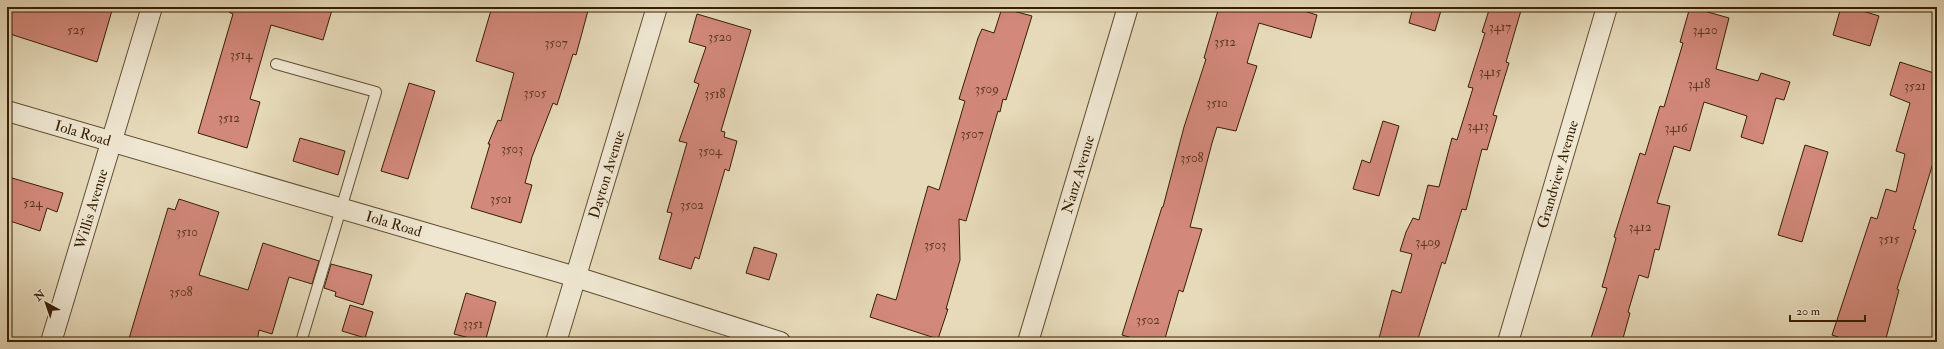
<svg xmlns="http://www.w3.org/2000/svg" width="1944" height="349" font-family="'IM FELL Double Pica',serif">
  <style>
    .building { fill: #d2887a; stroke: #371f04 }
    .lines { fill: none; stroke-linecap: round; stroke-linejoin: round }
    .service-casing { stroke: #634e32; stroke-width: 12 }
    .minor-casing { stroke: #634e32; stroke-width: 22 }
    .service { stroke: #efe7d2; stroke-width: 10 }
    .minor { stroke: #efe7d2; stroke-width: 20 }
    .labels { text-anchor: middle; stroke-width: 3; stroke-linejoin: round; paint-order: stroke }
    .number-label { font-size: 13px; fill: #5e3922 }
    .street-label { font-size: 15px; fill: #371f04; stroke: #efe7d2 }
  </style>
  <rect width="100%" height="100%" fill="#e6daba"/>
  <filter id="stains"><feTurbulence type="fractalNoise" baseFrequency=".005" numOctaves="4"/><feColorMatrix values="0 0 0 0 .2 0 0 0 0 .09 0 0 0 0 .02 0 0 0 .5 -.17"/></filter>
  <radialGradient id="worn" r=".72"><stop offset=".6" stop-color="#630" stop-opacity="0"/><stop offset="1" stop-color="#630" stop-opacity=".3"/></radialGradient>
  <g class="building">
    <path d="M7,7h106l-16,55 -90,-29z"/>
    <path d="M230,7h91l11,3 -9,30 -52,-15 -21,74 10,3 -13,46 -49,-15 35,-119 -4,-2z"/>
    <path d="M492,7h97l-13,48 -3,-1 -16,51 -4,-2 -21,54 -7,26 7,2 -11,38 -50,-15 19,-64h-2l10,-24 3,1 13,-48 -38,-12z"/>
    <path d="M1219,7h72l26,8 -6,23 -52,-15 -12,40 10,3 -21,65 -19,-4 -5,16 -22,84 12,2 -19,63 -4,-2 -15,52h-18l-24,-7 40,-128h1l21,-80 22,-68 -2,-1z"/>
    <path d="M1413,7h29l-7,24 -26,-8z"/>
    <path d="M1490,7h32l-16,55 3,1 -16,52 4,1 -10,34 -5,-1 -16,61 -4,-1 -17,55 -3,-2 -25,80h-39l14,-52 9,3 11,-39 -12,-3 6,-19 7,-14 6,2 9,-35 11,2 13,-49 5,2 16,-52 -5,-1 17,-54 -3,-1z"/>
    <path d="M1690,7l39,11 -13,51 42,12 3,-8 29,9 -6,18 -8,-2 -13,46 -22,-7 6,-21 -43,-14 -14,49 -16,-5 -17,57 13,3 -11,44 -4,-1 -7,29 -9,-3 -11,37 2,1 -8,29h-16l-15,-4 16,-50 -5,-1 14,-49 -2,-1 26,-84 5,2 15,-49 4,1 19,-64 -3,-1z"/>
    <path d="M1841,7h9l29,9 -9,30 -37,-11z"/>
    <path d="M1002,8l30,8 -26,84 -3,-1 -3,13 -2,-1 -32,110 -7,-2 1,41 -14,49h2l-10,30 -68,-22 7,-23 19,6 32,-114 11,4 26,-89 -6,-2 19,-61 4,-9 12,4z"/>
    <path d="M697,14l54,16 -30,101 4,1 -1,5 13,4 -8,30 -4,-2 -26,90 -4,-2 -4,12 -32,-10 13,-46 -5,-1 20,-69 -8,-2 20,-57 -5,-2 12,-35 -17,-5z"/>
    <path d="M1900,62l37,12v90l-4,-1 -20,66 3,1 -19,59 2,1 -14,52h-45l1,-4 -9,-3 39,-118 6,2 9,-30 10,3 9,-38 -9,-3 14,-48 -20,-8z"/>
    <path d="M409,83l26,8 -27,88 -27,-8z"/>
    <path d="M1383,121l16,5 -20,70 -26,-7 9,-29 8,3z"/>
    <path d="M300,138l45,13 -7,24 -45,-14z"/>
    <path d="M1805,145l23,7 -26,90 -24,-7z"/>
    <path d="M12,178l51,15 -6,19 -10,-4 -7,23 -33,-11v-24z"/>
    <path d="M179,199l40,13 -20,63 49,15 15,-47 56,18 -7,23 -23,-7 -17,57 -13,-4 -2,12h-129l40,-134 7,2z"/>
    <path d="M754,247l23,7 -8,26 -23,-7z"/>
    <path d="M331,264l41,11 -9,30 -28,-9 1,-4 -12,-4z"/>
    <path d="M466,293l30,9 -11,40 -31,-8z"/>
    <path d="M350,305l23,7 -8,26 -23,-7z"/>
  </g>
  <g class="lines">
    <g class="service-casing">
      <path id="service" d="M276,64l100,28 -75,250"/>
    </g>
    <g class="minor-casing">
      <g id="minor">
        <path id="s1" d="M7,111l569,166 204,65"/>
        <path id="s2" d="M51,342l101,-335"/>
        <path id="s3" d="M556,342l101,-335"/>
        <path id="s4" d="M1028,342l100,-335"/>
        <path id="s5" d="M1508,342l99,-335"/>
      </g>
    </g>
    <use href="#service" class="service"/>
    <use href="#minor" class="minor"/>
  </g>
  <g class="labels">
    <g class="number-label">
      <text x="1500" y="31">3417</text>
      <text x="76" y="34">525</text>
      <text x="1705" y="34">3420</text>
      <text x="720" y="41">3520</text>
      <text x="1225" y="46">3512</text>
      <text x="556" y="47">3507</text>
      <text x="241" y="59">3514</text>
      <text x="1490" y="76">3415</text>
      <text x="1699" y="88">3418</text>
      <text x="1915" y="90">3521</text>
      <text x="987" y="93">3509</text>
      <text x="535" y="97">3505</text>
      <text x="715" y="98">3518</text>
      <text x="1217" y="107">3510</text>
      <text x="229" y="122">3512</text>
      <text x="1478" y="130">3413</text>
      <text x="1676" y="132">3416</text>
      <text x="972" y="138">3507</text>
      <text x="512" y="153">3503</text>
      <text x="710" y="155">3504</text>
      <text x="1192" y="162">3508</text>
      <text x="501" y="203">3501</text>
      <text x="33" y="207">524</text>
      <text x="692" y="209">3502</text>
      <text x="1640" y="231">3412</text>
      <text x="187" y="236">3510</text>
      <text x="1889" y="243">3515</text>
      <text x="1428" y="246">3409</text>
      <text x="935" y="249">3503</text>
      <text x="181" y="296">3508</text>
      <text x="1148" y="324">3502</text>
      <text x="473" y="328">3351</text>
    </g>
    <g class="street-label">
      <text dy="5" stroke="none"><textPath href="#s1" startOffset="79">Iola Road</textPath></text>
      <text dy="5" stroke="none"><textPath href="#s4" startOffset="175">Nanz Avenue</textPath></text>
      <text dy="5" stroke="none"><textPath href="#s5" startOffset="175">Grandview Avenue</textPath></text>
      <text dy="5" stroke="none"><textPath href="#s3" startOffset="175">Dayton Avenue</textPath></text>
      <text dy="5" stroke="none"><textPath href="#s2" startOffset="139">Willis Avenue</textPath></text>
      <text dy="5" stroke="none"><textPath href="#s1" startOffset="403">Iola Road</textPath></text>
    </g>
  </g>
  <rect width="1944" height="349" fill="none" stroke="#e6daba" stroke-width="24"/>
  <rect x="8" y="8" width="1928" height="333" fill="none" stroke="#371f04" stroke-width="2"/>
  <rect x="12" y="12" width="1920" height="325" fill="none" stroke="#371f04"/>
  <g transform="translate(46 303) rotate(320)" stroke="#efe7d2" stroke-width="3" paint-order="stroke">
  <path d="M0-3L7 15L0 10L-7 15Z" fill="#371f04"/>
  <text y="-6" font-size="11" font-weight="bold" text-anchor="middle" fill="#371f04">N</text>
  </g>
  <path d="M1790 315v6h75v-6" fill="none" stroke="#371f04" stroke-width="2"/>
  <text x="1796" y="315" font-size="12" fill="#371f04" stroke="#efe7d2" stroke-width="3" paint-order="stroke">20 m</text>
  <rect width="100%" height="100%" filter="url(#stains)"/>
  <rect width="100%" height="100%" fill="url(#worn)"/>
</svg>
